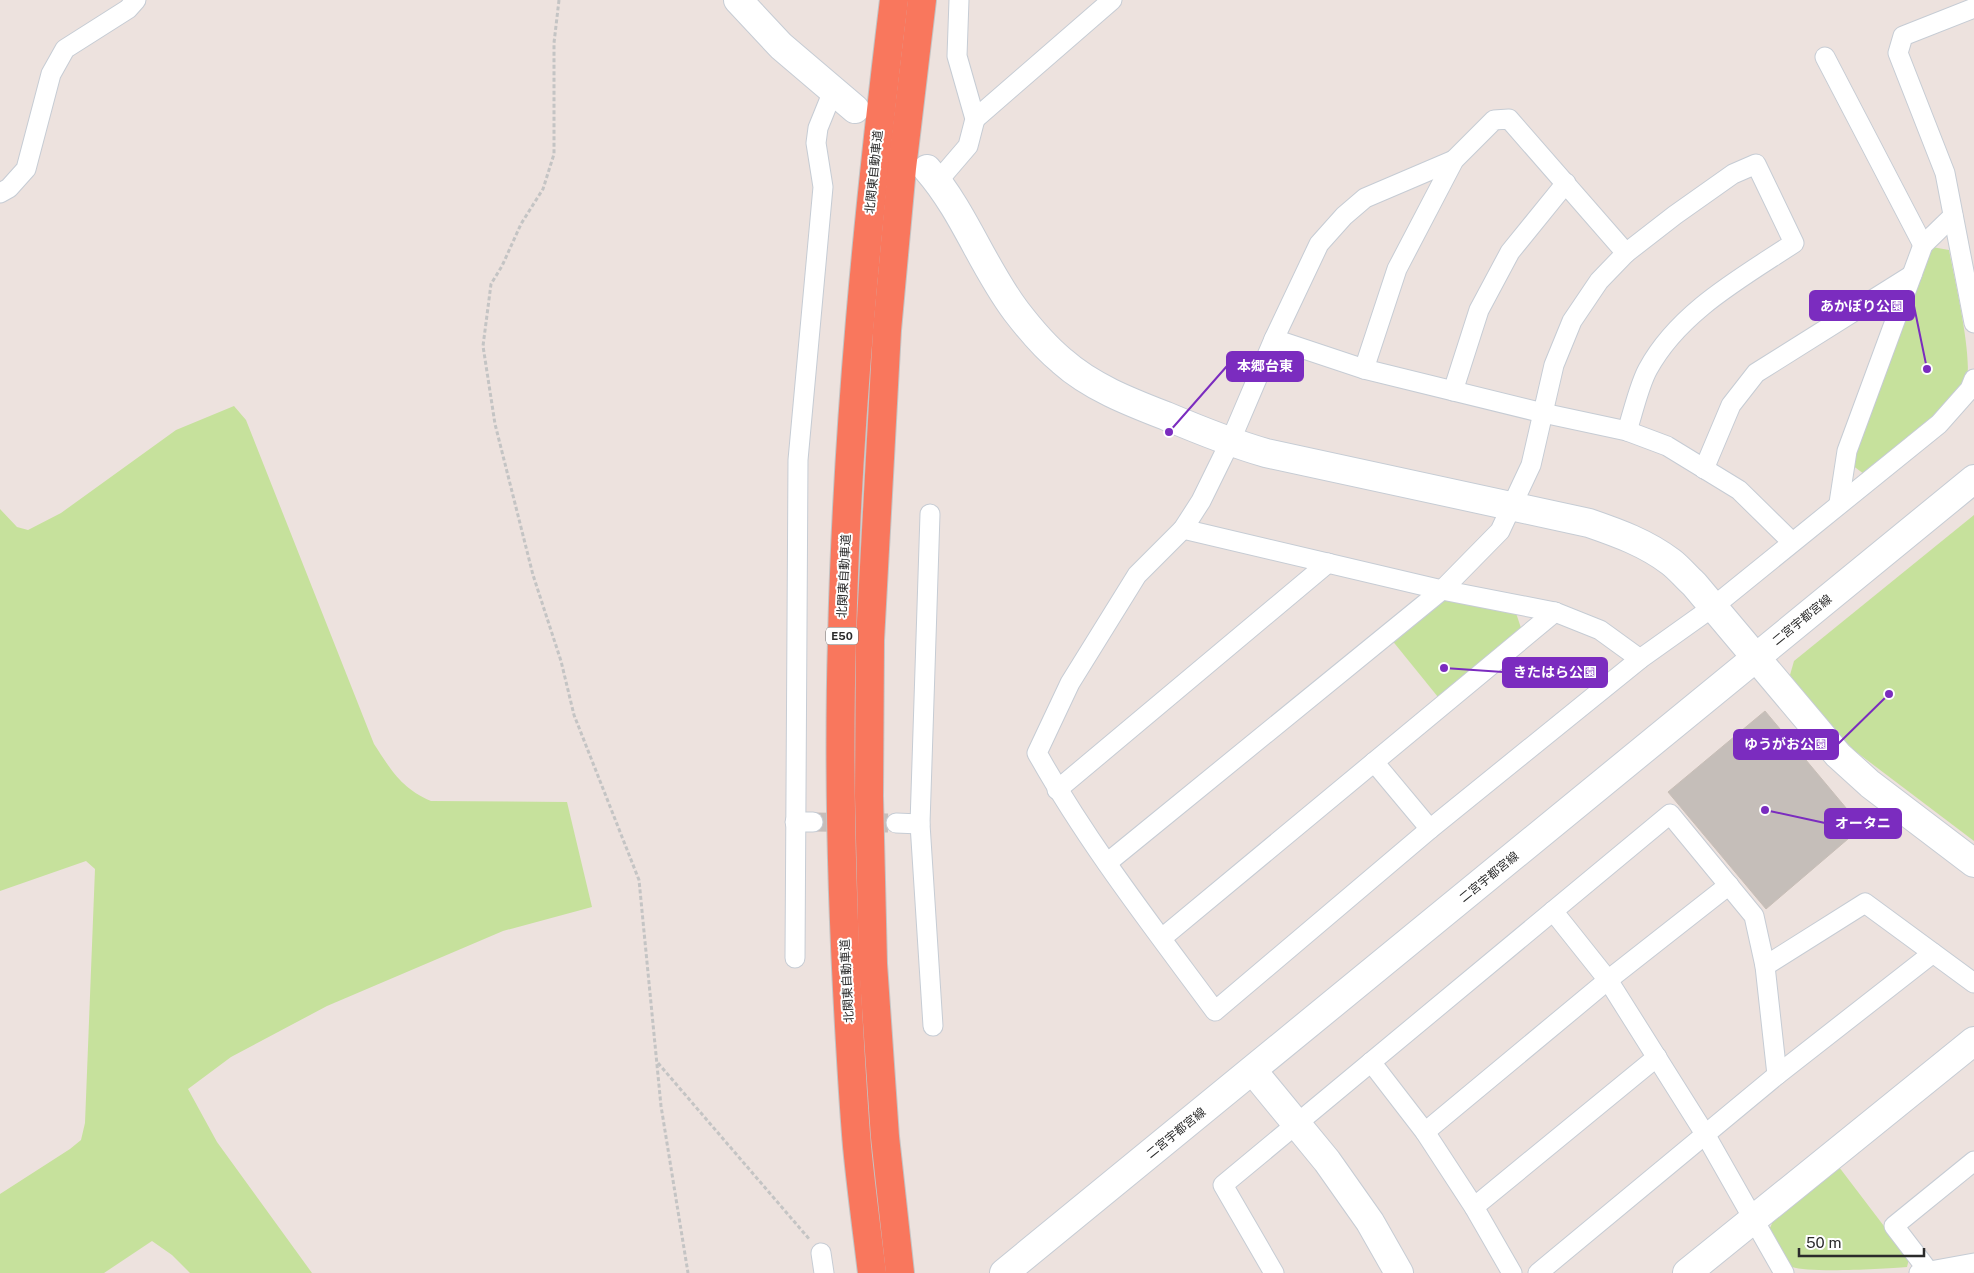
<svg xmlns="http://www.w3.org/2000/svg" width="1974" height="1273" font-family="'Public Sans','Noto Sans JP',sans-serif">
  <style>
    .green { fill: #c6e19c }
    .building { fill: #c5beb9; stroke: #c8beb7 }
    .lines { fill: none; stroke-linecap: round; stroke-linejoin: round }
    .street-tunnel { stroke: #c6bdba; stroke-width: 19; stroke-dasharray: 19 9; stroke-linecap: butt }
    .street-casing { stroke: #c6ccd4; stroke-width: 21 }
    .secondary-casing { stroke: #c6ccd4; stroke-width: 30 }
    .highway-casing { stroke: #c4c4c4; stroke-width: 30 }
    .path { stroke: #c4c4c4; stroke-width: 3; stroke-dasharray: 4 2.5; stroke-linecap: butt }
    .street { stroke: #fff; stroke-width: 19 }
    .secondary { stroke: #fff; stroke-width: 28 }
    .highway { stroke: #f9775d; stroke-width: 28 }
    .labels { text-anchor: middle; stroke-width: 4; stroke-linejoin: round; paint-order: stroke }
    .shield { fill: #fff; stroke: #6b6b6b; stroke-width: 1 }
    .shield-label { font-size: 11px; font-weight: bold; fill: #2b2b2b }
    .street-label { font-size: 12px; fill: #2b2b2b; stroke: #fff }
    .leader { fill: none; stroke: #7b2cbf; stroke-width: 2 }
    .callout-dot { fill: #7b2cbf; stroke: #fff; stroke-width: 2 }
    .callout { fill: #7b2cbf; stroke: #7b2cbf; stroke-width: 2 }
    .callout-label { font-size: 14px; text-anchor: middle; font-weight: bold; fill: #fff }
  </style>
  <rect width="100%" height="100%" fill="#ede2de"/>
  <g class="green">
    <path d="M1932,247l17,3c5,27 25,111 17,132 -10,24 -79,73 -102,92l-12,-9z"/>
    <path d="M234,406l12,14 128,324c17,26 27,44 57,57l136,1 25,105 -89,24 -176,75 -96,51 -43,32 29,53 95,131h-122l-18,-18 -20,-14 -48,32h-104v-79l70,-45 11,-9 4,-17 10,-254 -9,-8 -86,30v-382l17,18 11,3 33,-17 115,-83z"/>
    <path d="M1974,515v326l-119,-90 -36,-37 -29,-39 4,-14z"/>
    <path d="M1448,598l68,15 5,15 -83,69 -47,-58 43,-37z"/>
    <path d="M1839,1167l70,92 -2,8c-23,2 -98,6 -115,0 -8,-7 -17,-27 -23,-37l6,-13z"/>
  </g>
  <path class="building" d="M1765,711l97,116 -96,82 -98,-117z"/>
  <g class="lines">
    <path class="street-tunnel" d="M813,822l83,1"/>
    <g class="street-casing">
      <g id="street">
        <path d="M1974,8l-71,28 -5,17 47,120 29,150"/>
        <path d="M1825,57l98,188"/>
        <path d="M975,119l137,-119"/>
        <path d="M1454,160l-89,38 -21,18 -25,28 -45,95 -44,103 -29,59 -18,28 -46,46 -67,108 -33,70c51,91 116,174 178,258l215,-182 210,-170 73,-52 226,-183 31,-35 4,-10"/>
        <path d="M938,181l30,-35 7,-27 -18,-63 2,-56"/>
        <path d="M0,193l9,-5 17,-19 25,-95 14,-25 63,-40 8,-9"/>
        <path d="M1274,339l90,30 179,44 84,18 40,15 72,44 53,52"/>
        <path d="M1364,369l33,-100 57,-109 40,-40 15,-1 117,134"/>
        <path d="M1453,391l26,-81 31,-58 56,-69"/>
        <path d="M1704,469l27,-64 25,-32 156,-98"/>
        <path d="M1839,503l8,-52 76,-206 30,-29"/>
        <path d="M930,514l-10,310 13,202"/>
        <path d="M1183,529l259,61 113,22 45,18 40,29"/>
        <path d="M1374,762l56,67"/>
        <path d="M1057,790l271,-227"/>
        <path d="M795,822h18"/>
        <path d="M896,823l24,1"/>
        <path d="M1107,863l335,-273 58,-59 31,-66 23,-100 18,-44 27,-40 27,-28 49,-38 58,-41 23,-10 38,79c-53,35 -115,69 -146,126 -9,16 -15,44 -21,62"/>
        <path d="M1553,911l55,69 97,154 79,139"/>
        <path d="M1162,938l393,-326"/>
        <path d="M795,958l3,-498 25,-273 -7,-44 2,-15 15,-37"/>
        <path d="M1765,966l100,-63 109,80"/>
        <path d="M1371,1062l54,70 49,75 38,66"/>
        <path d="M1425,1132l183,-152 121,-95"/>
        <path d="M1474,1207l183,-150"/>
        <path d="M821,1253l3,20"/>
        <path d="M1274,1273l-51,-88 447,-371 84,102 11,50 12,109"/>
        <path d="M1538,1273l239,-198 156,-122"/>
        <path d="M1919,1273l55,-10"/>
        <path d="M1930,1273l-36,-47 80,-65"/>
      </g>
    </g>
    <g class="secondary-casing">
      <g id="secondary">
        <path d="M738,0l43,46 74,63"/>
        <path d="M927,169c37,42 55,97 89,142 13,17 29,36 46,50 29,26 68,41 104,55 33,14 65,27 100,37l323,70c29,10 57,20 82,39 8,6 15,15 23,22l144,171 32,29 104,79"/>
        <path d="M1253,1071l74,90 43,61 29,51"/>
        <path d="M1004,1273l970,-794"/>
        <path d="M1687,1273l287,-232"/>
      </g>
    </g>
    <g class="highway-casing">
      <g id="highway">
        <path d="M872,1273c-5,-42 -11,-85 -15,-127 -3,-34 -5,-69 -7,-103 -8,-134 -12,-269 -8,-404 5,-214 26,-427 52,-639"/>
        <path d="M900,1273l-15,-136 -12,-173 -4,-168 1,-156 17,-310 15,-162 20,-168"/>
      </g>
    </g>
    <g class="path">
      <path d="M559,0l-5,43v111l-11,35 -22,35 -19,42 -11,18 -8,62 12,78 38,151 28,86 13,54 65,165 22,226 27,167"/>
      <path d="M658,1063l152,177"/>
    </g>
    <use href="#street" class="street"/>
    <use href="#secondary" class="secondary"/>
    <use href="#highway" class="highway"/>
  </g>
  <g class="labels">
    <rect class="shield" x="826" y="627.5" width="32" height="17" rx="4"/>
    <g class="shield-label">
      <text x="842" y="640">E50</text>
    </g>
    <g class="street-label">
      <text transform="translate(874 172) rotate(-84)" y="4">北関東自動車道</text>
      <text transform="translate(844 576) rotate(-87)" y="4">北関東自動車道</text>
      <text transform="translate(1802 620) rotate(-39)" y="4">二宮宇都宮線</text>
      <text transform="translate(1489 877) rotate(-39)" y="4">二宮宇都宮線</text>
      <text transform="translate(847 981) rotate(-93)" y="4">北関東自動車道</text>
      <text transform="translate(1176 1133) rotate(-39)" y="4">二宮宇都宮線</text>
    </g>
  </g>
  <path class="leader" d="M1927 369L1914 306M1169 432L1227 366M1444 668L1503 672M1889 694L1838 744M1765 810L1825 823"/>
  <g class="callout-dot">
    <circle cx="1927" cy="369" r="5"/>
    <circle cx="1169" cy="432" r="5"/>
    <circle cx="1444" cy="668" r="5"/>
    <circle cx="1889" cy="694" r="5"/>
    <circle cx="1765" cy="810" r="5"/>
  </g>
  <g class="callout">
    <rect x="1810" y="291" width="104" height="29" rx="5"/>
    <rect x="1227" y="352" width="76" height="29" rx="5"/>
    <rect x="1503" y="658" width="104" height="29" rx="5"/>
    <rect x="1734" y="730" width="104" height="29" rx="5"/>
    <rect x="1825" y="809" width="76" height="29" rx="5"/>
  </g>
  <g class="callout-label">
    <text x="1862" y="311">あかぼり公園</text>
    <text x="1265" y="371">本郷台東</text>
    <text x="1555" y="677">きたはら公園</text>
    <text x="1786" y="749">ゆうがお公園</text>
    <text x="1863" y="828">オータニ</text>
  </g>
  <path d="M1799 1248v8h125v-8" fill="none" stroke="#2b2b2b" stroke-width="2.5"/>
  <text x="1806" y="1248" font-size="15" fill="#2b2b2b" stroke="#ffffff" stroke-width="4" paint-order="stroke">50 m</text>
</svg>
